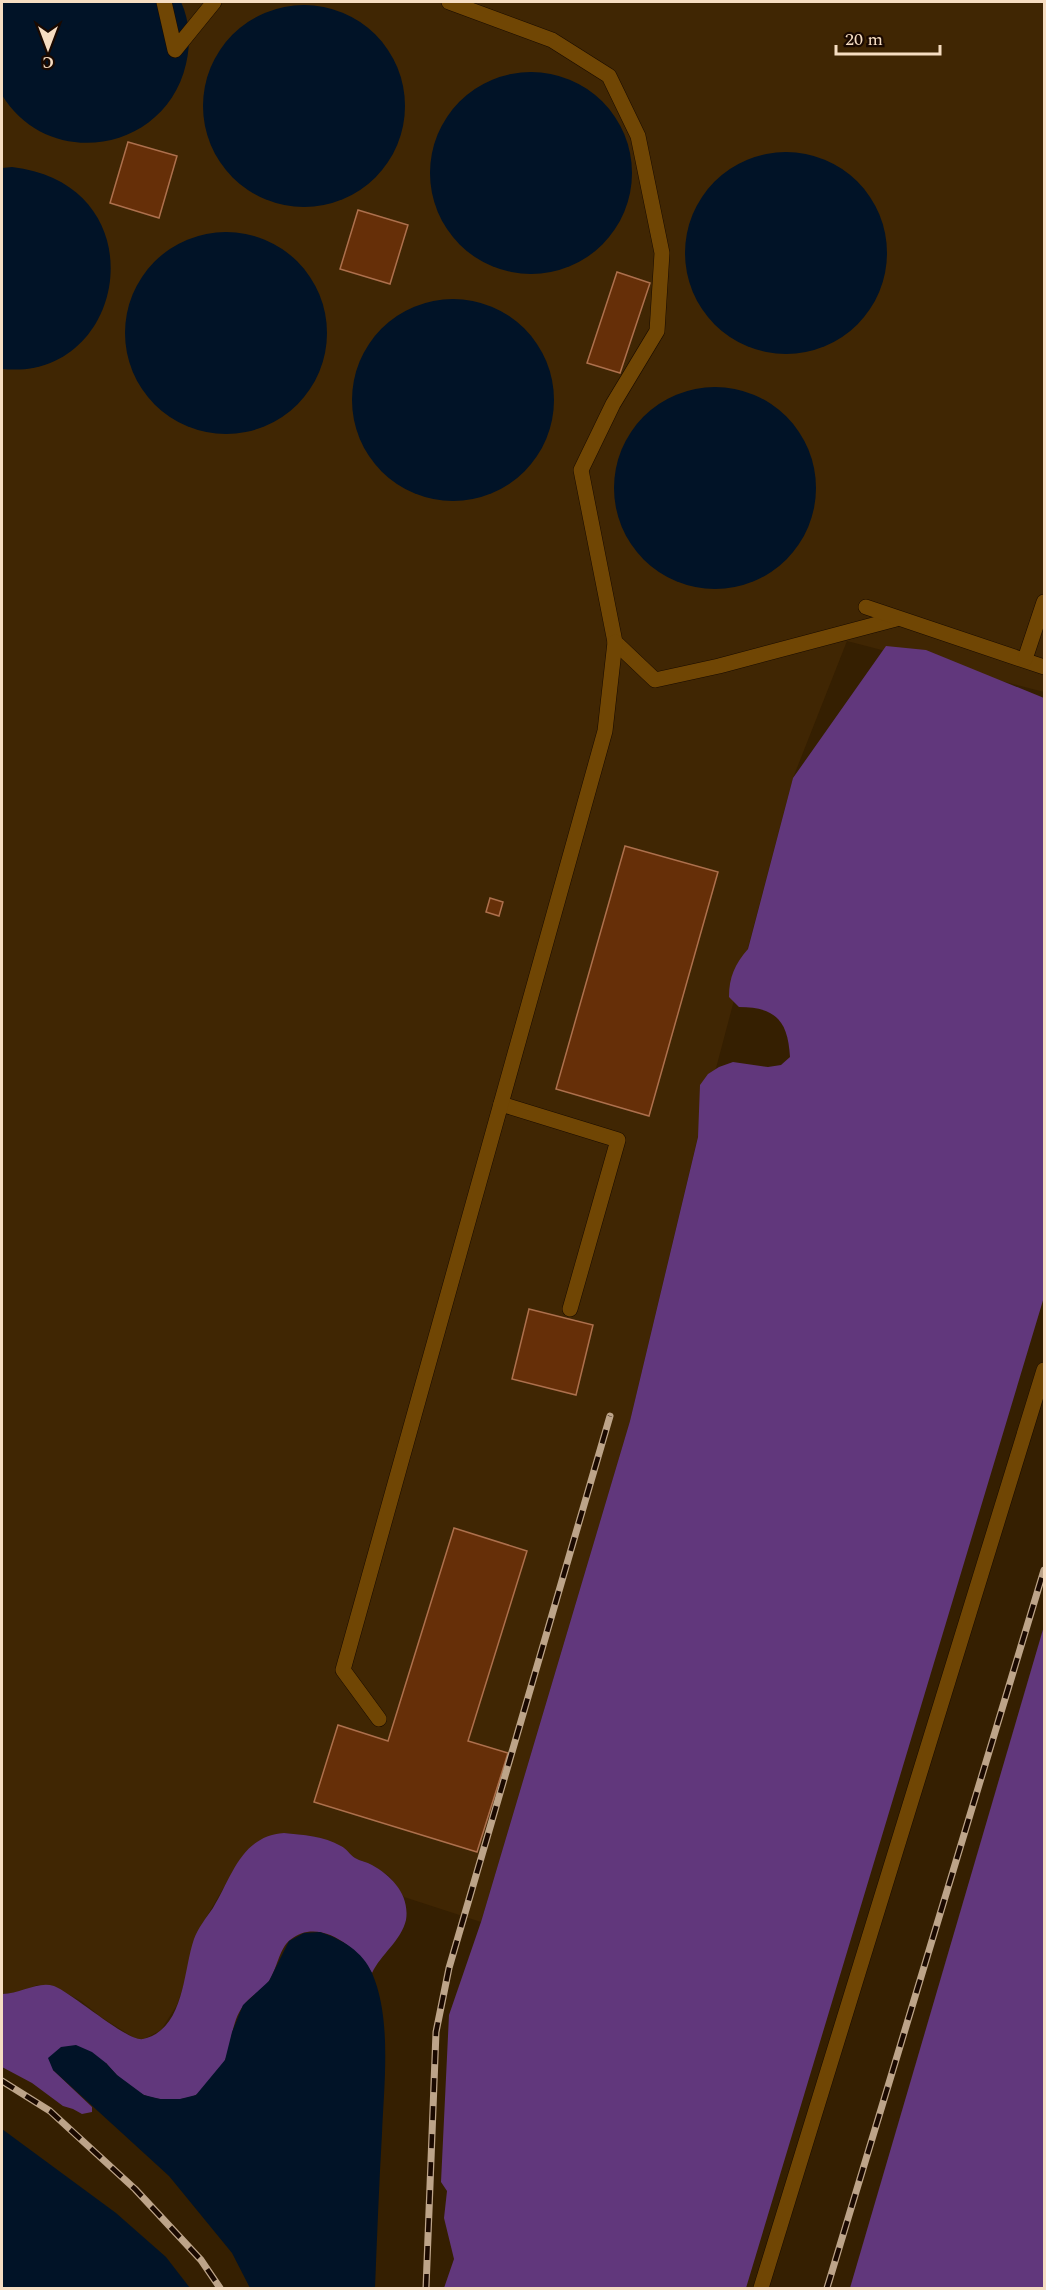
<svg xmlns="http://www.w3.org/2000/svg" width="1046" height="2290" font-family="Spectral,serif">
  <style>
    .built { fill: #402603 }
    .green { fill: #61377c }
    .water { fill: #011327 }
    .building { fill: #662f08; stroke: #ad704d; stroke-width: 1.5 }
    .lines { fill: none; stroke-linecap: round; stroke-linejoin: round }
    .service-casing { stroke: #170a00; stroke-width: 16 }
    .service { stroke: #704604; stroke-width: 15 }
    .rail-casing { stroke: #bda489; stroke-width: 7 }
    .rail { stroke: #1a0900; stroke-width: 4.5; stroke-dasharray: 14; stroke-linecap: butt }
  </style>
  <rect width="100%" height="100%" fill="#351f01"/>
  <path class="built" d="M2,2h1042v690l-197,-51 -54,137 -95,358 -68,285 -149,501 -77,-25 -15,-21 -19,-12 -16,-6 -13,-12 -30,-10 -27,-3 -30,11 -13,14 -38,65 -11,25 -6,30 -9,27 -16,25 -17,9h-8l-35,-22 -20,-16 -28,-15 -16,-1 -16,7 -19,2z"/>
  <g class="green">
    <path d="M886,646l40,4 118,48v599l-298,991h-302l10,-29 -10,-41 3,-27 -6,-9 8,-167 32,-93 149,-501 68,-284 2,-52 8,-11 11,-7 14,-5 35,5 13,-2 9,-8c-2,-36 -14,-50 -51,-50l-10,-10c0,-20 6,-33 19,-48l45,-171z"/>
    <path d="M1044,1626v662h-194z"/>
    <path d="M284,1833c19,2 40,3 57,13 6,3 9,9 14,12 5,3 12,4 17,7 20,11 38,30 34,55 -5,21 -25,34 -34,53 -14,-25 -53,-57 -82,-33 -11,9 -13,29 -21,41 -7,10 -19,15 -26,25 -11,15 -11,35 -17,52 -4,10 -23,34 -32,38 -14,5 -36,5 -50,-1 -15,-6 -28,-20 -38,-32l-53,7 39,37v5l-10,2 -9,-5 -10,-3 -31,-23 -30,-16v-73c19,0 35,-13 52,-8 20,8 73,56 89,53 42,-9 40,-69 51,-100 4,-11 12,-21 19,-31 19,-31 28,-72 71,-75z"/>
  </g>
  <g class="water">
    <path d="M2,2h179c9,19 10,42 5,62 -20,88 -137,108 -184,31z"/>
    <circle cx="304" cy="106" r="101"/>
    <circle cx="531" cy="173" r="101"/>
    <circle cx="786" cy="253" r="101"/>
    <path d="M12,167c148,17 117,215 -10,202v-201z"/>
    <circle cx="226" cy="333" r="101"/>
    <circle cx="453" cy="400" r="101"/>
    <circle cx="715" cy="488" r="101"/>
    <path d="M320,1932c22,7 43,20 52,41 20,46 12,111 10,160 -3,52 -5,104 -7,155h-125l-18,-35 -63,-77 -116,-106 -5,-12 13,-11 15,-2 16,7 14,11 11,12 27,20 16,4h20l16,-4 29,-35 7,-28 11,-27 26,-24 20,-40 15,-8z"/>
    <path d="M2,2129l114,84 50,44 24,31h-188z"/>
  </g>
  <g class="building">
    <path d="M128,142l49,14 -18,62 -49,-15z"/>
    <path d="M358,210l50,15 -18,59 -50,-15z"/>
    <path d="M617,272l33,11 -30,90 -33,-10z"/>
    <path d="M625,846l93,26 -69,244 -93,-27z"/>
    <path d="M490,898l13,4 -4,14 -13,-4z"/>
    <path d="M529,1309l64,16 -17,70 -64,-16z"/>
    <path d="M454,1528l73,23 -59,190 40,12 -31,99 -163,-50 24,-77 50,16z"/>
  </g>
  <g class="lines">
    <g class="service-casing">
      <g id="service">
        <path d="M164,2l11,48 39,-48"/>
        <path d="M449,2l103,38 57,36 29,60 24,117 -5,78 -44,73 -32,66 34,172 40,38 64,-14 177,-47"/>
        <path d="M866,607l178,60"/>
        <path d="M1025,659l19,-57"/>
        <path d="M501,1104l117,36 -48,169"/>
        <path d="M379,1719l-36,-49 262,-939 10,-89"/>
        <path d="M761,2288l283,-918"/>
      </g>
    </g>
    <use href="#service" class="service"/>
    <g class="rail-casing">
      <g id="rail">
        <path d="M2,2081l48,30 85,78 66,71 19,28"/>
        <path d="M426,2288l10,-256 13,-64 161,-552"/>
        <path d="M827,2288l217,-718"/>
      </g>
    </g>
    <use href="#rail" class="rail"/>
  </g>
  <rect width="1046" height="2290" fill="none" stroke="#f6ddc2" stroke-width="6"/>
  <g transform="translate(48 48) rotate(180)" stroke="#1a0900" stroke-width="4.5" paint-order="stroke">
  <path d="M0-4.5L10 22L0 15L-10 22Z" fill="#f6ddc2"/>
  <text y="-9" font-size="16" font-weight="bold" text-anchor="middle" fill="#f6ddc2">С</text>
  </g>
  <path d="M836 45v9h104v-9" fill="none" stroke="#f6ddc2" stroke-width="3"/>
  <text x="845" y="45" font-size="18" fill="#f6ddc2" stroke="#1a0900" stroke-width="4.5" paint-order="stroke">20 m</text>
</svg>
